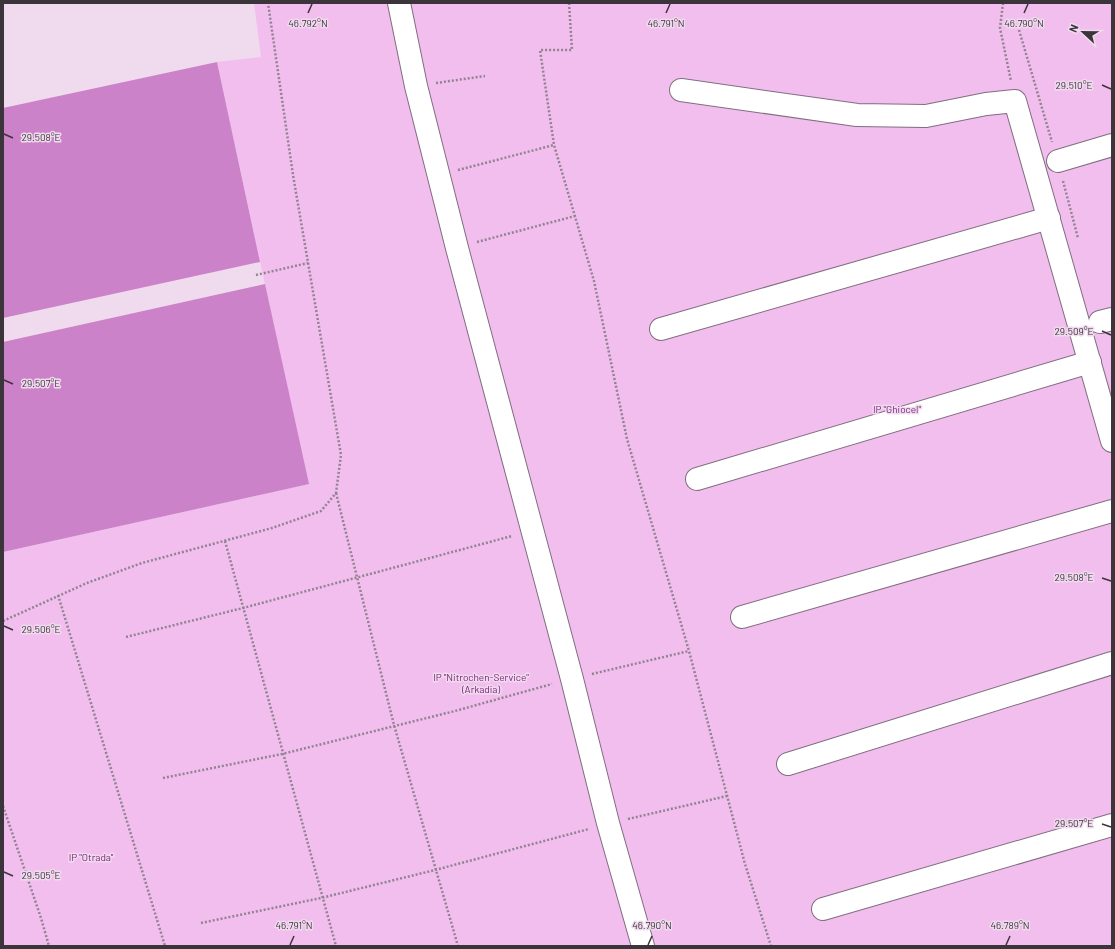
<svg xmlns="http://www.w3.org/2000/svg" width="1115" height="949" font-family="Barlow,sans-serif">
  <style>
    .green { fill: #f1beee }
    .water { fill: #cb82c8 }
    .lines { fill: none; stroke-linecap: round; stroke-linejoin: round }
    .street-casing { stroke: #816e80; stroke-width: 24 }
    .path { stroke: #928390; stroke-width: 2.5; stroke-dasharray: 2 2; stroke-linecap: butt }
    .street { stroke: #fff; stroke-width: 22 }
    .ticks { fill: none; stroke: #3c343b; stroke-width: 1.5 }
    .labels { text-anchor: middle; stroke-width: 3; stroke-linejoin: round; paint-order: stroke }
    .park-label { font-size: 10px; fill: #761f75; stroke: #f0daee }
    .ticks-label { font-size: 10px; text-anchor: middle; fill: #3c343b; stroke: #f0daee; stroke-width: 3; stroke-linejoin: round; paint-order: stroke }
  </style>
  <rect width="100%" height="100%" fill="#f0daee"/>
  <path class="green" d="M254,3h858v943h-1109v-394l305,-68 -91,-422 44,-5z"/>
  <g class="water">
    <path d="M217,62l43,200 -257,56v-210z"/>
    <path d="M265,284l44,200 -306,68v-210z"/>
  </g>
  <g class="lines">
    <g class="street-casing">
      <g id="street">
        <path d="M399,3l17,83 41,162 115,431 36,144 35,123"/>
        <path d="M681,90l176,25 69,1 60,-12 29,-3 97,340"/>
        <path d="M1058,161l54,-16"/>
        <path d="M1100,322l12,-3"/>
        <path d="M661,329l388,-111"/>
        <path d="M697,479l393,-117"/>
        <path d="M742,617l370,-106"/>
        <path d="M788,764l324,-101"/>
        <path d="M823,909l289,-84"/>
      </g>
    </g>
    <g class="path">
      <path d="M569,3l3,47h-32l14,95 40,136 33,158 62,212 56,213 26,82"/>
      <path d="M1003,3l-3,25 11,53"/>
      <path d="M1019,30l33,112"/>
      <path d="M436,83l49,-7"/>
      <path d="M458,170l96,-25"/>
      <path d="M1063,181l15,57"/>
      <path d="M477,242l98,-26"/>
      <path d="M256,275l52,-12"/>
      <path d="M336,493l58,232 64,221"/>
      <path d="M225,541l111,405"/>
      <path d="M58,595l107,351"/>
      <path d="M3,621l84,-38 55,-20 130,-35 49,-17 15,-18 5,-38 -48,-280 -25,-172"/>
      <path d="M126,637l117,-29 269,-72"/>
      <path d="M592,674l97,-23"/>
      <path d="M163,778l119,-24 173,-43 97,-27"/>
      <path d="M3,806l38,112 8,28"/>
      <path d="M628,819l99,-23"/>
      <path d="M201,923l120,-25 114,-28 154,-41"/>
    </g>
    <use href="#street" class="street"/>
  </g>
  <path class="ticks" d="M308,13l4,-9M666,13l4,-9M1024,13l4,-9M1102,85l9,4M4,134l9,4M1102,331l9,4M4,380l9,4M1102,578l9,3M4,626l9,4M1102,824l9,3M4,872l9,4M290,945l4,-9M648,945l4,-9M1006,945l4,-9"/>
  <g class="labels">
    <g class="park-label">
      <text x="897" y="413">IP "Ghiocel"</text>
      <text x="481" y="681">IP "Nitrochen-Service"<tspan x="481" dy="12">(Arkadia)</tspan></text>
      <text x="91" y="861">IP "Otrada"</text>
    </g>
  </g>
  <g class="ticks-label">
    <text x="308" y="27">46.792°N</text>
    <text x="666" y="27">46.791°N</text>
    <text x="1024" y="27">46.790°N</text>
    <text x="1074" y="89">29.510°E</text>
    <text x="41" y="141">29.508°E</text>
    <text x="1074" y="335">29.509°E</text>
    <text x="41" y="387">29.507°E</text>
    <text x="1074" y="581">29.508°E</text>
    <text x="41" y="633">29.506°E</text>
    <text x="1074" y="827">29.507°E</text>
    <text x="41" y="879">29.505°E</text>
    <text x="294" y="929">46.791°N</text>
    <text x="652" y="929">46.790°N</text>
    <text x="1010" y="929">46.789°N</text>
  </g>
  <rect width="1115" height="949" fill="none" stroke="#3c343b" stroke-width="8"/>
  <g transform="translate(1083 32) rotate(292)" stroke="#f0daee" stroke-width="3" paint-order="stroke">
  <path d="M0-3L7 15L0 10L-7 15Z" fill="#3c343b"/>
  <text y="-6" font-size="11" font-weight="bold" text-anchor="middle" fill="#3c343b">N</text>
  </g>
</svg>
